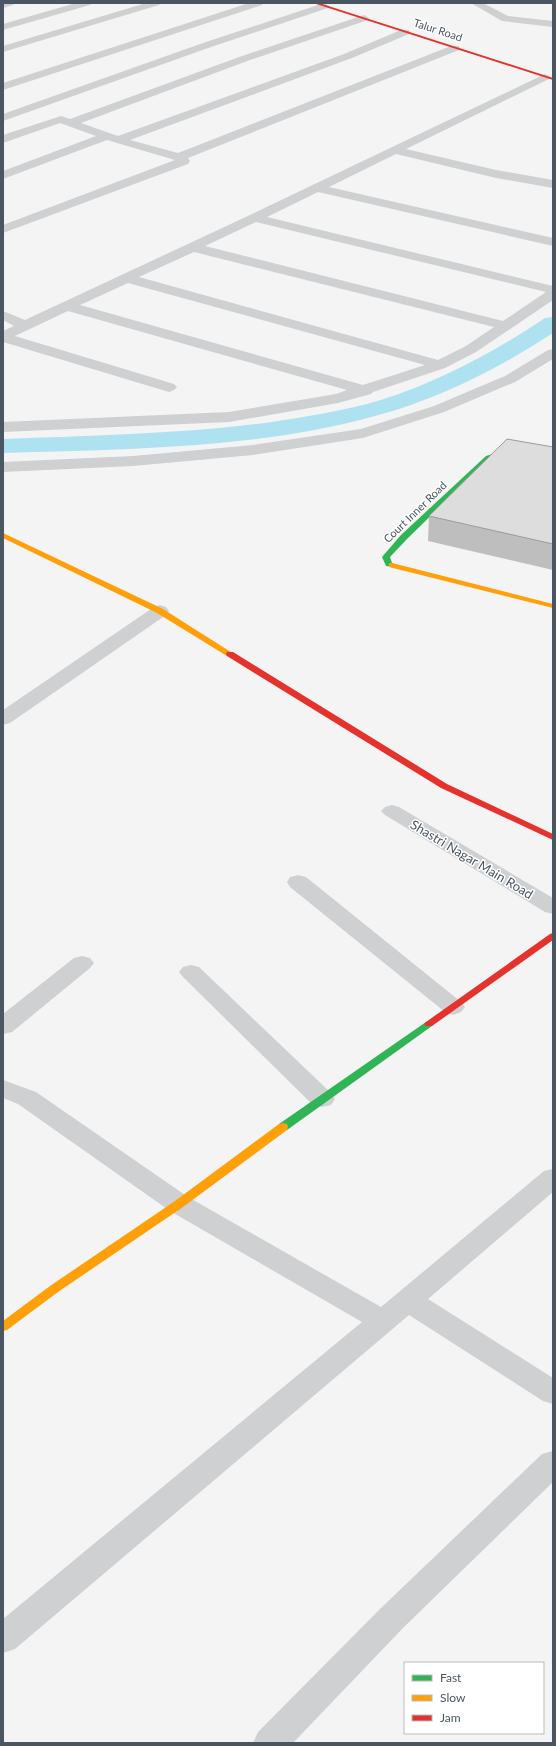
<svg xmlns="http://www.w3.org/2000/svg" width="556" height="1746" font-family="Lato,sans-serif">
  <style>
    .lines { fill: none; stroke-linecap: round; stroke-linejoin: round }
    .canal { fill: #aee2f0; fill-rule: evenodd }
    .street { fill: #ced0d2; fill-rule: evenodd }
    .fast { fill: #30b455; fill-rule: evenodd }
    .slow { fill: #ff9f0a; fill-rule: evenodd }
    .jam { fill: #e5322d; fill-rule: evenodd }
    .wall { fill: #bebebf }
    .building { fill: #ddddde; stroke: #9b9b9b }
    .labels { text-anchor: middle; stroke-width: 3; stroke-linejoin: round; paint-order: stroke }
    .far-street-label { font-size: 11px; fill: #4a5661; stroke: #fff }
    .street-label { font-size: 13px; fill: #4a5661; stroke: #fff }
  </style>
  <rect width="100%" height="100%" fill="#f4f4f4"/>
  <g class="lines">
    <path class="canal" d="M553,317v16c-49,32 -101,59 -157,77 -126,39 -262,39 -393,43v-14c88,-3 175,-5 262,-16 39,-6 78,-12 116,-23 59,-19 113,-48 164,-82z"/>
    <g class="street">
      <path d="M3,3h12l-2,2 -10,3z"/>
      <path d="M76,3h16l-2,2 -87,25v-6z"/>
      <path d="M146,3h15l-2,2 -156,47v-6z"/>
      <path d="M249,3h15l-2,2 -259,85v-7z"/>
      <path d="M324,3l5,3 -1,2 -117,39 -208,74v-7l200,-71z"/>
      <path d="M471,3h12l25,13 45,5v6l-51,-6z"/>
      <path d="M364,15l5,3 -1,2 -118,40 -169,63 37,13 226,-82 57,-24h8l1,2 -1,2 -57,24 -222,82 48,13 273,-107h8l1,2 -1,2 -271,108 2,3 -2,3 -185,69v-8l172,-65 -68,-20 -104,39v-8l93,-35 -36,-13 -57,20v-8l58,-19 9,3 172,-63z"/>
      <path d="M545,74l5,3 -1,2 -143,70 90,21 57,10v8l-57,-10 -100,-24 -67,33 224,51v8l-235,-54 -51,25 286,69v14l-77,52 -31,16 -72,24 -2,2 -33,9 -109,19 -226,10v-10l226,-10 107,-18 11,-4 -279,-79 -53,25 159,48 3,3 -3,3 -5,2 -166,-50v-11l11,-5 -11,-6v-9l22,9 225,-105zM256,222l290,70 -43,29 -298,-75zM194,252l300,75 -28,19 -28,14 -299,-83zM128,283l297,82 -62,20 -283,-80z"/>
      <path d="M553,349v10l-38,23 -71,30 -81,26 -110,17 -120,11 -130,6v-10l130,-6 120,-11 108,-16 73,-23 71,-30 43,-26z"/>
      <path d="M160,605l6,2 3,4 -3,4 -156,108 -7,2v-15l151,-103z"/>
      <path d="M392,805l7,2 154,91v16l-8,-2 -160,-97 -4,-4 4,-4z"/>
      <path d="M298,875l8,2 155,125 4,5 -4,5 -8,3 -8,-3 -155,-125 -3,-5 3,-5z"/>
      <path d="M82,956l8,2 4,5 -4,5 -78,64 -9,2v-20l71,-56z"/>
      <path d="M191,965l8,2 132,126 4,6 -4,6 -9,2 -9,-2 -130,-128 -4,-5 4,-5z"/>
      <path d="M3,1080l33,12 152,105 193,110 163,-136 9,-2v23l-125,107 125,79v26l-10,-3 -134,-86 -394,334 -12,4v-34l359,-297 -192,-111 -152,-107 -15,-6z"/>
      <path d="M553,1451v31l-150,146 -110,115h-40l5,-11 123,-124 161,-154z"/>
    </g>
    <g class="fast">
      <path d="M496,453l57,10v4l-57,-10 -6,1 -83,81 -17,18 2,6 4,2 -1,2 -9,-1 -4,-9 19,-22 85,-79z"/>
      <path d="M429,1021l3,1 2,2 -2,2 -145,104h-8l-1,-3 1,-3 147,-102z"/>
    </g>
    <g class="slow">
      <path d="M3,533l160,76 71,45 -4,2h-3l-70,-43 -154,-75z"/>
      <path d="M389,563h3l161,41v4l-164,-41z"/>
      <path d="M283,1123l4,1 1,3 -1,3 -104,77 -125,85 -51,38 -4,1v-10l47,-35 125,-85 104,-77z"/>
    </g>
    <g class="jam">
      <path d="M313,3h6l234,75v2z"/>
      <path d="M227,652h6l214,132 106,50v6l-112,-52 -214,-132 -1,-2z"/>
      <path d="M553,933v7l-121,86h-6l-2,-2 2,-2 124,-88z"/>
    </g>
  </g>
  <path class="wall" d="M553,447v123l-125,-29 1,-25z"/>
  <path class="building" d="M507,439l46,8v97l-124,-28z"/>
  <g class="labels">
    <g class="far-street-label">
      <text transform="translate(438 30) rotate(18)" y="4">Talur Road</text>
      <text transform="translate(415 512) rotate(-44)" y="4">Court Inner Road</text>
    </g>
    <g class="street-label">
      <text transform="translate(472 859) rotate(31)" y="5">Shastri Nagar Main Road</text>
    </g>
  </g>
  <rect width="556" height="1746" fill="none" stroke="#4a5661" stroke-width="8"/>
  <rect x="404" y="1662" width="140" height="72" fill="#ffffff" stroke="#b7bbc0"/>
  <rect x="412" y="1675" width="20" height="6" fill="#30b455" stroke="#b7bbc0"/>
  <text x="440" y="1682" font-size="12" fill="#4a5661">Fast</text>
  <rect x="412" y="1695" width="20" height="6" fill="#ff9f0a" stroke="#b7bbc0"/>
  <text x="440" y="1702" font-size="12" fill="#4a5661">Slow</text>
  <rect x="412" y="1715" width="20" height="6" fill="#e5322d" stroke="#b7bbc0"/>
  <text x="440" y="1722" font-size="12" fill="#4a5661">Jam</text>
</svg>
